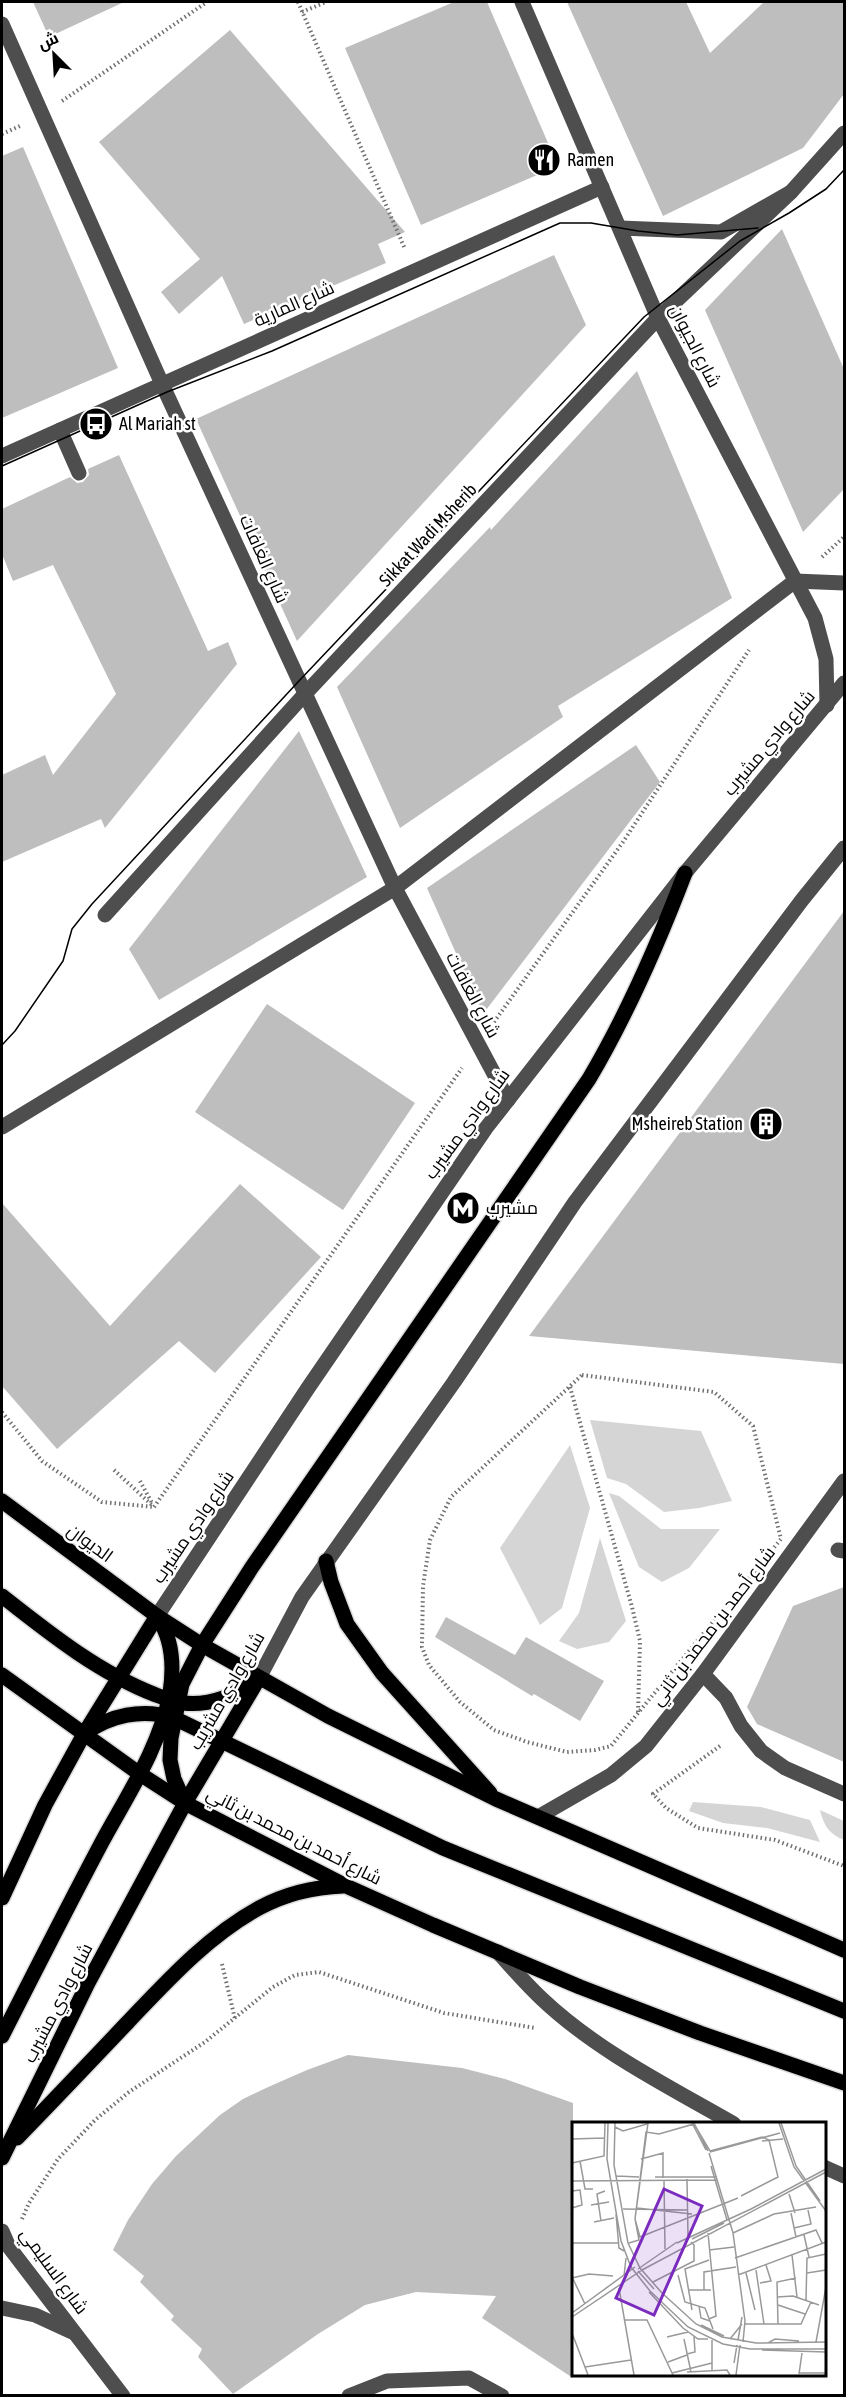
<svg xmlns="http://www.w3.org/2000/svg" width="846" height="2397" font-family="'Asap Condensed',Cairo,sans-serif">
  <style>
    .green { fill: #d5d5d5 }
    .building { fill: #bebebe }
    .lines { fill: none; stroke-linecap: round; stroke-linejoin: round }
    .major-casing { stroke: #dbdbdb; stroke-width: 18 }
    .path { stroke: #707070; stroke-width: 4; stroke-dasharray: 1.5 3; stroke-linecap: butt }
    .minor { stroke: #4e4e4e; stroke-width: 15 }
    .major { stroke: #000; stroke-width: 15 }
    .tram { stroke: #000; stroke-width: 1.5 }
    .labels { text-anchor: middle; stroke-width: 5; stroke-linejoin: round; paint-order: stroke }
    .poi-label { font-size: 18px; fill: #000; stroke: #fff; text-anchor: start }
    .street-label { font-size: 18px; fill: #000; stroke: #fff }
    .inset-road { fill: none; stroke: #999; stroke-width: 1.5 }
    .view { fill: #7b2cbf; fill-opacity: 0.15; stroke: #7b2cbf; stroke-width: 3 }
    .inset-edge { fill: none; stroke: #000; stroke-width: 3 }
  </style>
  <rect width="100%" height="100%" fill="#fff"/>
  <g class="green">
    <path d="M590,1420l111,11 31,70 -33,7 -35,4 -38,-28 -19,-6z"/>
    <path d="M570,1445l20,63 -28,100 -22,17 -40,-77z"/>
    <path d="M609,1493l10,3 42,33h59l-31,39 -27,14 -23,-15z"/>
    <path d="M600,1538l26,83 -17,21 -32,7 -18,-8 20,-28z"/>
    <path d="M693,1802l68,5 49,13 10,22 -53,-14 -44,-5 -34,-12z"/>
    <path d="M820,1810l24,11v19c-15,-6 -20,-14 -24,-30z"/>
  </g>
  <g class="building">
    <path d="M33,2h91l-75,35z"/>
    <path d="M454,2h33l71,164 -137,59 -76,-177z"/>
    <path d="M567,2h119l24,51 54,-51h80v92l-41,54 -140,68z"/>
    <path d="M230,30l175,202 -27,12 8,19 -142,61 -22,-48 -43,38 -18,-22 39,-33 -101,-117z"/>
    <path d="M23,147l95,221 -116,50v-262z"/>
    <path d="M782,229l62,140v120l-41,43 -98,-222z"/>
    <path d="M554,255l32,70 -289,316 -101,-222z"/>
    <path d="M637,371l95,227 -174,108 5,11 -163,111 -63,-141 153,-160 1,3z"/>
    <path d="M119,455l89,196 20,-9 9,22 -132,164 -4,-9 -99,43v-87l43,-20 8,20 63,-81 -63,-129 -40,16 -11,-27v-45l68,-32 7,6 6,-1 6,-7 -1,-6z"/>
    <path d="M299,731l68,146 -208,123 -30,-51z"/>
    <path d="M636,745l24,37 -177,232 -56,-126z"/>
    <path d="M844,911v453l-315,-28z"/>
    <path d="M267,1004l148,99 -72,107 -148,-98z"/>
    <path d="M240,1184l81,73 -106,116 -36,-32 -122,108 -55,-63v-183l108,123z"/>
    <path d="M844,1587v175l-87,-38 -10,-17 46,-101z"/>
    <path d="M446,1617l69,38 11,-18 78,44 -24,40 -46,-27 -2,2 -97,-59z"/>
    <path d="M348,2055l114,13 43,11 68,24v275l-91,-60 14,-22 -80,-4 -51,13 -47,29 -85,60 -35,-37 4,-8 -31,-29 3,-4 -34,-34 4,-6 -31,-26 15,-30 24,-36 24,-28 44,-41 23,-16 23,-11 41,-18z"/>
  </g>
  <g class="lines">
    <g class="major-casing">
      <g id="major">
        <path d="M2,1501l155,115 45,29 126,71 168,83 348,151"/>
        <path d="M326,1561l5,21 16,42 35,49 108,120"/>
        <path d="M2,1596c47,37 97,77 154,99 9,3 17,7 27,8 26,3 51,-7 73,-23"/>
        <path d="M2,1675l138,99 45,29 161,83 87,39 147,62 120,46 144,50"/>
        <path d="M84,1734c26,-19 58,-26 90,-16l269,130 401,163"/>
        <path d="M185,1803l-11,-24 -4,-19 1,-22 11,-54 20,-39 50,-78 337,-488c39,-66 69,-135 96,-206"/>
        <path d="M2,1898l43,-93 39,-71 73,-118"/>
        <path d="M2,2036c33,-65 66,-130 100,-194 26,-48 58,-95 68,-149 4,-26 3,-53 -12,-75"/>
        <path d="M17,2138c37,-38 74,-77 111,-116 40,-42 80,-86 131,-114 26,-14 55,-21 84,-22"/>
        <path d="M2,2158l86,-175 97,-180 74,-125"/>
      </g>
    </g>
    <g class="path">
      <path d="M298,2l107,247"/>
      <path d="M302,12l24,-10"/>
      <path d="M62,101l145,-99"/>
      <path d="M2,134l18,-8"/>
      <path d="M822,557l22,-20"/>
      <path d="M494,1022l129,-180 126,-192"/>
      <path d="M582,1375l132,17 39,34 28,113 -170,207 -16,4 -28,2 -40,-10 -33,-12 -34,-28 -31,-37 -7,-18 1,-61 7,-46 21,-43z"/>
      <path d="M570,1387l62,220 8,34 -2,72"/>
      <path d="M2,1412l40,49 60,41 52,5"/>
      <path d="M114,1470l39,36"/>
      <path d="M140,1481l12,22"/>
      <path d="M154,1507l308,-439"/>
      <path d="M720,1746l-67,48 13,14 32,20 77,12 69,26"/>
      <path d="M222,1964l13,55"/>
      <path d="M22,2219l7,-16 29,-44 37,-39 34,-28 76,-50 68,-55 22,-12 24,-3 125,41 91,15"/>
    </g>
    <g class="minor">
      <path d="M522,2l136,316 157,300 11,41 1,46"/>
      <path d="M2,24l160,360 233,504 113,212"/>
      <path d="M620,228l101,4 70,-40 53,-59"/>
      <path d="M60,430l19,43"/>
      <path d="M2,456l600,-269"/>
      <path d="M105,915l199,-220 354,-377 133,-126"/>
      <path d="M2,1127l393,-239 400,-307 49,2"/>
      <path d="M838,1550l6,1"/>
      <path d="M157,1616l151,-228 178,-260 199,-255 159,-190"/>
      <path d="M703,1674l23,24 15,28 20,25 24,17 59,26"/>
      <path d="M259,1678l43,-81 152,-215 121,-180 227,-302 42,-52"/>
      <path d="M538,1817l73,-42 35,-29 57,-72 141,-193"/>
      <path d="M498,1952c14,16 28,32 44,47 55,52 126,87 192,125"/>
      <path d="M824,2167l20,9"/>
      <path d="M2,2231l7,16 114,149"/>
      <path d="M2,2308l33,7 37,17"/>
      <path d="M349,2396l38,-15 82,-3 33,18"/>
    </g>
    <use href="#major" class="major"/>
    <g class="tram">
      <path d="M2,466l165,-74 105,-41 288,-128h31l47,8 39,4 81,-7"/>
      <path d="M2,1045l13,-14 48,-70 9,-32 20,-25 206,-222 346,-365 96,-76 49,-28 37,-24 18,-19"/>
    </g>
  </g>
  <defs>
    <g id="restaurant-disc" transform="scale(1.725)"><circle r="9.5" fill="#000" stroke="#fff"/><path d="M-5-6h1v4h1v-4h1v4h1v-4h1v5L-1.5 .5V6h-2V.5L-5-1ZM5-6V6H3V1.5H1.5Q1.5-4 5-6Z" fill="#fff"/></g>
    <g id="bus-disc" transform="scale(1.725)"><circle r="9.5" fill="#000" stroke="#fff"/><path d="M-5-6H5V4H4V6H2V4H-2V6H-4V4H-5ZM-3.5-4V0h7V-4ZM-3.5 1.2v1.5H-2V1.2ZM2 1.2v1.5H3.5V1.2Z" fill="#fff"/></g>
    <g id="building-disc" transform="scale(1.725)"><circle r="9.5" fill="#000" stroke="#fff"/><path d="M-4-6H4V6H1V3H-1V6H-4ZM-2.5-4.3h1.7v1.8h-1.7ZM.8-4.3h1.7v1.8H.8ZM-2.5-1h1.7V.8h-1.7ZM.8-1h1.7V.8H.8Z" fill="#fff"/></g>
    <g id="metro-disc" transform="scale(1.725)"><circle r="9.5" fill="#000" stroke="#fff"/><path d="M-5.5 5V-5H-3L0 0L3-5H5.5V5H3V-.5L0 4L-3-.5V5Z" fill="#fff"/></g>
  </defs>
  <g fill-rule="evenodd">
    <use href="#restaurant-disc" x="544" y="160"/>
    <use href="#bus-disc" x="96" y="424"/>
    <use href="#building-disc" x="766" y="1124"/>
    <use href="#metro-disc" x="463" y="1208"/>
  </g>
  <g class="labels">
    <g class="poi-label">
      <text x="567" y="166">Ramen</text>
      <text x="119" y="430">Al Mariah st</text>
      <text x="743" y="1130" text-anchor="end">Msheireb Station</text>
      <text x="486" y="1214">مشيرب</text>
    </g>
    <g class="street-label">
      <text transform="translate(294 304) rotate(-24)" y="6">شارع المارية</text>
      <text transform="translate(695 346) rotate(63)" y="6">شارع الجيوان</text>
      <text transform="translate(428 535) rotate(-47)" y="6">Sikkat Wadi Msherib</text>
      <text transform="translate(264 559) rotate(66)" y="6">شارع الغافات</text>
      <text transform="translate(769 743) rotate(-50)" y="6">شارع وادي مشيرب</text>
      <text transform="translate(473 995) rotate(62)" y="6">شارع الغافات</text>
      <text transform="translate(467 1124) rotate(-54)" y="6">شارع وادي مشيرب</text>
      <text transform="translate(193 1527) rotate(-56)" y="6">شارع وادي مشيرب</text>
      <text transform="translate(90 1543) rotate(36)" y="6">الديوان</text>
      <text transform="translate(713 1626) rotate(-53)" y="6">شارع أحمد بن محمد بن ثاني</text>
      <text transform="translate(227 1691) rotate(-60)" y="6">شارع وادي مشريب</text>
      <text transform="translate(294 1836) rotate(27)" y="6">شارع أحمد بن محمد بن ثاني</text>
      <text transform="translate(58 2003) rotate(-63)" y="6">شارع وادي مشيرب</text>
      <text transform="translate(54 2271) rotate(54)" y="6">شارع السليمي</text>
    </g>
  </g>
  <g transform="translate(572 2122)">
    <rect width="254" height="254" fill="#fff"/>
    <path class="inset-road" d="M36,1l-1,36 14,82 10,26 19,24 38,36 35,17 27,5h76M43,1l-1,42 14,78 12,25 22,25 34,31 26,13 34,6 70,-1M120,1l14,27M122,1l14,28M207,1l15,44 32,44M209,1l15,43 24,35M43,5l8,4 24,-7M0,17l32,-1M190,19l21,-2M138,30l70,-19M137,31l24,80 12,88 -2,21M69,37l22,-6v25M8,39l5,28h8M0,41l32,-7 1,-33M139,44l16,54M44,54l23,1M83,55h62M115,57l1,57M92,58l1,69M0,59l145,-1M0,69l8,-1 2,15 -10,3M217,72l6,19M166,76l-98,39 -5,-18 11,-87 13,2 35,-10 16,27 52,-14 7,3 9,37 -37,19M19,83l18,-3M65,86l55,6M51,87l64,1M219,91l5,24M44,92l3,34 5,3M29,99l-4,-27 8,-3M22,100l20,-4M222,106l17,-4 -3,-14M136,111l8,83 -7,3M161,111l41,-19 42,-7M232,113l5,22M120,117l32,-16M0,121h46M57,121l10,-3 -4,-21 13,-96M105,121l74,-34 75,-40M137,128l25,-3M220,133l5,42M163,136l81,-28 6,13M66,147l39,-27M70,148l184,-98M184,148l8,54M66,149l16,18M174,151l9,37M235,151l19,-3M106,153l7,27 20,6 8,21M166,153l88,-33M52,154l2,-18M0,156l17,-4 24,2M1,157l12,25M81,160l41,-21v-16l-3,-3M188,161l11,-2 -5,-16M47,166l15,87M117,168h22M132,168v-18l32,-5M77,170l34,36 15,11h10M205,175l16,-1 26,9M234,178l1,-42 19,-4M206,183l27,9M127,184l2,12 9,3M120,188l-7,-41 24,-9M0,191l63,-46M0,195l70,-47M53,198h22l26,55M173,202h56l10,-22M206,202l-1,-42 19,-4M129,203l23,11M0,211l16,42M95,215l21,-5M112,217l7,33M158,217l12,-15M140,218v30M166,218l4,-23M244,220l10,-55M196,221l7,-4 24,2M190,228l64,2M115,232l8,-2 -1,-16M96,240l19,-7M162,241l3,-18M13,245l46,-7M115,250l40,-2 3,5M100,251l40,-10M227,251h27M227,252l3,-21M164,253l4,-30"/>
    <path class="view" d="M92,67l38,17 -48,109 -38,-17z"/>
    <rect width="254" height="254" class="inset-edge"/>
  </g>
  <rect width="846" height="2397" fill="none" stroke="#000000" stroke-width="6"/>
  <g transform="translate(54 54) rotate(336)" stroke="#ffffff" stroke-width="4.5" paint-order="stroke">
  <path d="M0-4.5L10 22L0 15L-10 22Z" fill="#000000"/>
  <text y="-9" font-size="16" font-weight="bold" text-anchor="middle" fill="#000000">ش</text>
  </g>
</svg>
